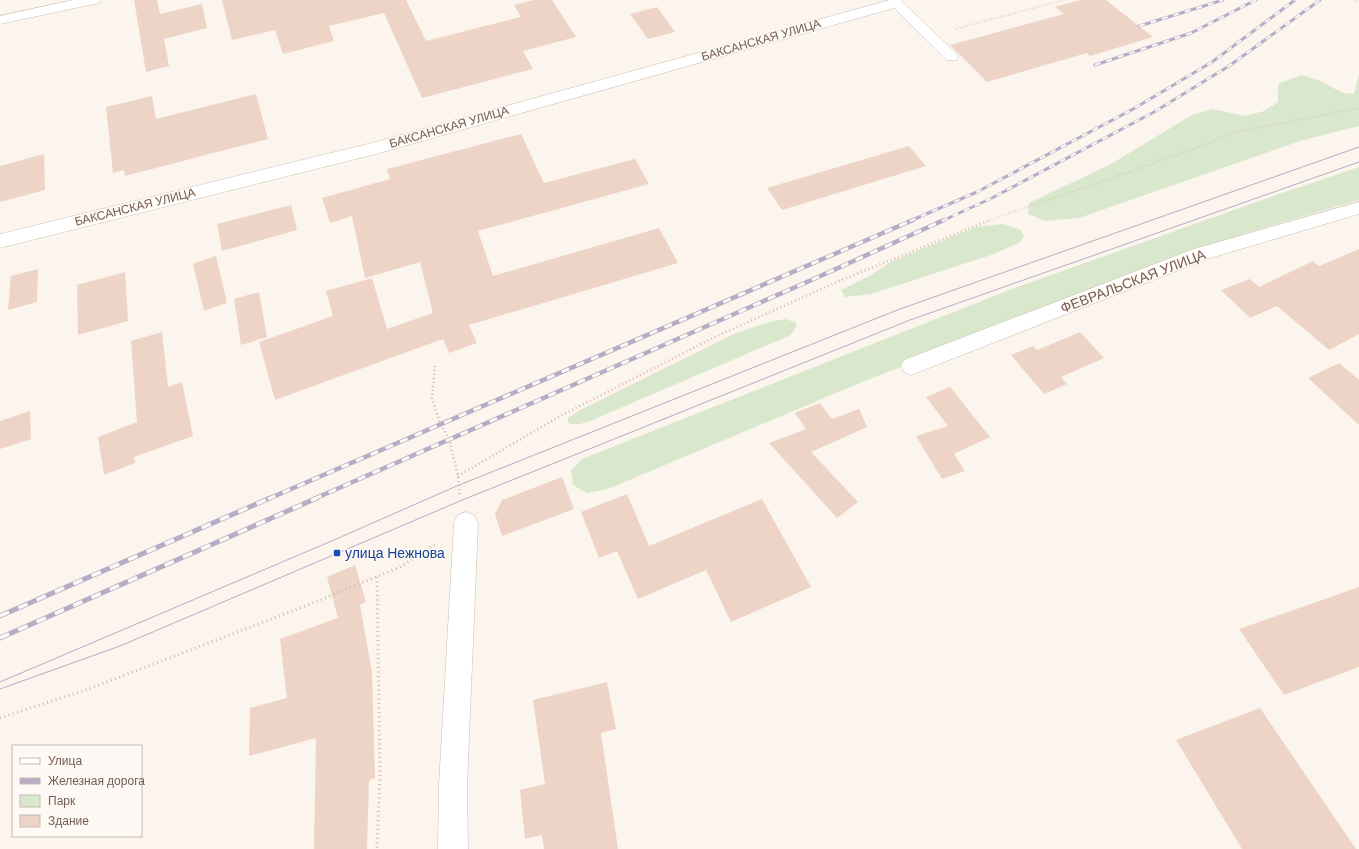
<svg xmlns="http://www.w3.org/2000/svg" width="1359" height="849" font-family="'DM Sans',sans-serif">
  <style>
    .green { fill: #d9e8cc }
    .building { fill: #eed4c7 }
    .lines { fill: none; stroke-linecap: round; stroke-linejoin: round }
    .service-casing { stroke: #cdbdb3; stroke-width: 1 }
    .minor-casing { stroke: #cdbdb3; stroke-width: 1 }
    .tertiary-casing { stroke: #cdbdb3; stroke-width: 1 }
    .path-far2 { stroke: #d4b7aa; stroke-width: 2; stroke-dasharray: 0.5 2; stroke-linecap: butt }
    .path-far1 { stroke: #d4b7aa; stroke-width: 2.5; stroke-dasharray: 1 3; stroke-linecap: butt }
    .path { stroke: #d4b7aa; stroke-width: 3; stroke-dasharray: 1 3.5; stroke-linecap: butt }
    .service { fill: #fff; fill-rule: evenodd }
    .minor { fill: #fff; fill-rule: evenodd }
    .tertiary { fill: #fff; fill-rule: evenodd }
    .tram { stroke: #b8abc6; stroke-width: 1 }
    .rail-far2-casing { stroke: #b8abc6; stroke-width: 3 }
    .rail-far1-casing { stroke: #b8abc6; stroke-width: 4.5 }
    .rail-casing { stroke: #b8abc6; stroke-width: 5 }
    .rail-far2 { stroke: #fef9f4; stroke-width: 2; stroke-dasharray: 6; stroke-linecap: butt }
    .rail-far1 { stroke: #fef9f4; stroke-width: 3; stroke-dasharray: 8; stroke-linecap: butt }
    .rail { stroke: #fef9f4; stroke-width: 3.5; stroke-dasharray: 10; stroke-linecap: butt }
    .transit-dot { fill: #1a4fb4; stroke: #fef9f4; stroke-width: 1.5 }
    .labels { text-anchor: middle; stroke-width: 3; stroke-linejoin: round; paint-order: stroke }
    .far-street-label { font-size: 12px; fill: #755c51; stroke: #fef9f4 }
    .street-label { font-size: 14px; fill: #755c51; stroke: #fef9f4 }
    .transit-label { font-size: 14px; fill: #164399; stroke: #fef9f4; text-anchor: start }
  </style>
  <rect width="100%" height="100%" fill="#fbf5ed"/>
  <g class="green">
    <path d="M1359,74v52l-59,15 -221,77 -34,3 -17,-7 1,-11 82,-39 81,-49 20,-6 33,7 19,-5 14,-9v-18l23,-9 17,5 25,13 11,1z"/>
    <path d="M1359,167v33l-113,33 -384,149 -254,107 -21,4 -14,-8 -2,-15 11,-11 427,-169 267,-95z"/>
    <path d="M1003,224l18,6 3,6 -5,7 -28,12 -120,39 -26,3 -4,-7 30,-15 21,-14 84,-34z"/>
    <path d="M785,319l10,3 2,3 -6,10 -180,77c-12,5 -31,16 -43,11v-5l12,-8 156,-77 33,-11z"/>
  </g>
  <g class="building">
    <path d="M134,0h23l3,14 42,-10 5,24 -43,11 5,27 -23,6z"/>
    <path d="M222,0h184l20,41 95,-24 -7,-12 20,-5h18l24,37 -53,14 10,18 -111,29 -38,-85 -55,13 5,15 -51,13 -8,-24 -43,10z"/>
    <path d="M1080,0h26l47,37 -63,19 -3,-3 -100,29 -37,-37 114,-31 -9,-7z"/>
    <path d="M657,7l18,25 -27,7 -18,-25z"/>
    <path d="M256,94l12,45 -143,37 -1,-6 -11,3 -7,-66 46,-11 4,23z"/>
    <path d="M521,134l23,49 91,-24 14,25 -171,47 15,45 166,-48 19,35 -209,62 8,18 -28,10 -6,-14 -168,61 -16,-58 74,-26 -7,-25 46,-13 15,51 46,-16 -13,-51 -55,16 -13,-62 -22,7 -8,-25 68,-19 -3,-10z"/>
    <path d="M909,146l17,20 -144,44 -15,-22z"/>
    <path d="M44,154l1,36 -45,12v-36z"/>
    <path d="M291,205l6,25 -75,21 -5,-27z"/>
    <path d="M1359,249v85l-30,16 -52,-44 -27,12 -29,-28 29,-11 9,8 54,-26 6,5z"/>
    <path d="M216,256l11,47 -23,8 -11,-47z"/>
    <path d="M38,269l-1,33 -29,8 3,-34z"/>
    <path d="M125,272l3,49 -50,14 -1,-50z"/>
    <path d="M259,292l8,45 -26,8 -7,-46z"/>
    <path d="M162,332l6,55 14,-5 11,54 -59,21 1,6 -31,12 -6,-38 39,-15 -6,-81z"/>
    <path d="M1080,332l24,26 -43,19 6,7 -23,10 -33,-39 22,-9 4,4z"/>
    <path d="M1339,363l20,17v45l-51,-47z"/>
    <path d="M950,387l40,50 -36,17 11,17 -23,8 -26,-43 32,-10 -22,-29z"/>
    <path d="M820,403l12,16 27,-10 8,18 -56,25 47,50 -21,16 -68,-75 37,-14 -11,-16z"/>
    <path d="M30,411l1,28 -31,10v-28z"/>
    <path d="M562,477l12,32 -72,27 -7,-22 7,-14z"/>
    <path d="M627,494l22,52 113,-47 49,88 -80,35 -25,-52 -68,29 -21,-48 -18,7 -18,-46z"/>
    <path d="M355,565l11,37 -6,3 12,68 3,105 -6,2 -2,69h-53l2,-111 -67,18 1,-48 37,-10 -7,-59 58,-21 -11,-41z"/>
    <path d="M1359,587v80l-75,28 -45,-66z"/>
    <path d="M607,682l9,47 -15,4 17,116h-74l-2,-14 -17,4 -5,-49 25,-6 -12,-84z"/>
    <path d="M1260,708l96,141h-114l-66,-109z"/>
  </g>
  <g class="lines">
    <g class="service-casing">
      <path id="service" d="M892,0h8l57,54 1,3 -1,3h-10l-55,-54 -2,-3z"/>
    </g>
    <g class="minor-casing">
      <g id="minor">
        <path d="M890,0h11l2,3 -2,3 -525,148 -376,94v-14l376,-92z"/>
        <path d="M1359,202v12l-152,45 -296,116 -7,-3 -3,-6 3,-6 290,-111z"/>
        <path d="M466,512l8,3 4,8 -11,262 1,64h-30l1,-64 15,-262 4,-8z"/>
      </g>
    </g>
    <g class="tertiary-casing">
      <path id="tertiary" d="M73,0h28l-2,3 -5,1 -94,20v-8z"/>
    </g>
    <g class="path-far2">
      <path d="M1355,0l4,1"/>
      <path d="M955,29l109,-29"/>
      <path d="M987,221l145,-50 106,-39 121,-24"/>
    </g>
    <g class="path-far1">
      <path d="M435,366l-3,32 8,25 9,16 9,37 2,21"/>
      <path d="M458,476l104,-61 153,-78 124,-56 151,-61"/>
    </g>
    <g class="path">
      <path d="M377,577l3,197 -3,75"/>
      <path d="M0,718l91,-30 217,-83 92,-38 37,-24"/>
    </g>
    <use href="#service" class="service"/>
    <use href="#minor" class="minor"/>
    <use href="#tertiary" class="tertiary"/>
    <g class="tram">
      <path d="M0,682l334,-142 125,-55 441,-176 459,-162"/>
      <path d="M0,689l120,-43 340,-145 450,-181 449,-158"/>
    </g>
    <g class="rail-far2-casing">
      <g id="rail-far2">
        <path d="M1139,26l84,-26"/>
        <path d="M1095,65l96,-32 65,-33"/>
        <path d="M910,221l67,-29 158,-84 77,-46 83,-62"/>
        <path d="M942,221l50,-23 162,-86 75,-46 91,-66"/>
      </g>
    </g>
    <g class="rail-far1-casing">
      <g id="rail-far1">
        <path d="M268,499l645,-279"/>
        <path d="M314,499l502,-221 128,-58"/>
      </g>
    </g>
    <g class="rail-casing">
      <g id="rail">
        <path d="M0,616l270,-118"/>
        <path d="M0,638l317,-140"/>
      </g>
    </g>
    <use href="#rail-far2" class="rail-far2"/>
    <use href="#rail-far1" class="rail-far1"/>
    <use href="#rail" class="rail"/>
  </g>
  <rect class="transit-dot" x="333" y="549" width="8" height="8" rx="2"/>
  <g class="labels">
    <g class="far-street-label">
      <text transform="translate(761 40) rotate(-16)" y="4">БАКСАНСКАЯ УЛИЦА</text>
      <text transform="translate(449 127) rotate(-16)" y="4">БАКСАНСКАЯ УЛИЦА</text>
      <text transform="translate(135 207) rotate(-14)" y="4">БАКСАНСКАЯ УЛИЦА</text>
    </g>
    <g class="street-label">
      <text transform="translate(1133 281) rotate(-21)" y="5">ФЕВРАЛЬСКАЯ УЛИЦА</text>
    </g>
    <g class="transit-label">
      <text x="345" y="558">улица Нежнова</text>
    </g>
  </g>
  <rect x="12" y="745" width="130" height="92" fill="#fef9f4" stroke="#c7bab3"/>
  <rect x="20" y="758" width="20" height="6" fill="#ffffff" stroke="#c7bab3"/>
  <text x="48" y="765" font-size="12" fill="#755c51">Улица</text>
  <rect x="20" y="778" width="20" height="6" fill="#b8abc6" stroke="#c7bab3"/>
  <text x="48" y="785" font-size="12" fill="#755c51">Железная дорога</text>
  <rect x="20" y="795" width="20" height="12" fill="#d9e8cc" stroke="#c7bab3"/>
  <text x="48" y="805" font-size="12" fill="#755c51">Парк</text>
  <rect x="20" y="815" width="20" height="12" fill="#eed4c7" stroke="#c7bab3"/>
  <text x="48" y="825" font-size="12" fill="#755c51">Здание</text>
</svg>
